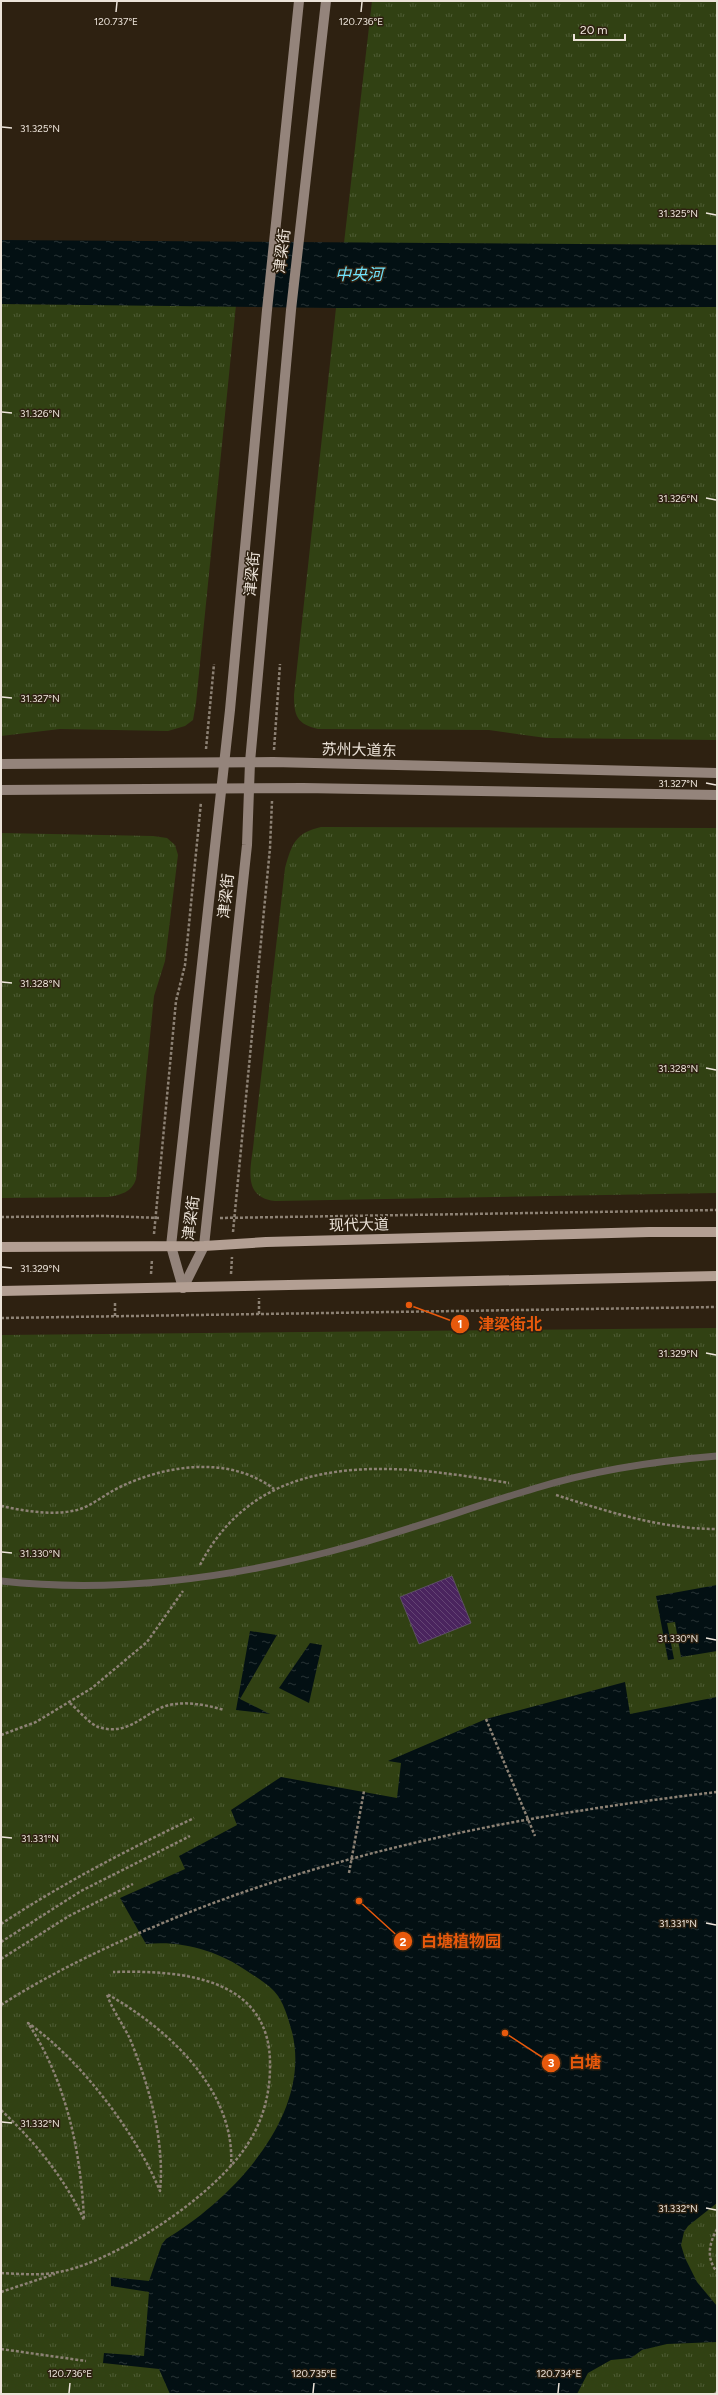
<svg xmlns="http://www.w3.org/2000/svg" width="718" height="2395" font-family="Figtree,'Noto Sans SC',sans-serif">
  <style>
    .grass { fill: url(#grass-tufts) }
    .water { fill: url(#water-ripples) }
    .building { fill: url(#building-back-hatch); stroke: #5c5063 }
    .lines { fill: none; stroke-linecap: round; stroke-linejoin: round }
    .path { stroke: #8d8275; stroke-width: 2.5; stroke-dasharray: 3 2; stroke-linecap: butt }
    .service { stroke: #6b615c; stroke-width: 7 }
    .secondary { stroke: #94847b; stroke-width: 10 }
    .primary { stroke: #b39f93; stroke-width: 10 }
    .ticks { fill: none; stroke: #ece3d9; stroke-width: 1.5 }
    .labels { text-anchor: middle; stroke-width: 3; stroke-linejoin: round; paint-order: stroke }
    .street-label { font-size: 15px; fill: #ece3d9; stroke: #2e2111 }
    .water-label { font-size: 16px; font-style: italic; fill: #71e2fa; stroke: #2e2111 }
    .ticks-label { font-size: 10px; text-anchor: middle; fill: #ece3d9; stroke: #2e2111; stroke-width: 3; stroke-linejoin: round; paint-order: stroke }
    .leader { fill: none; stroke: #e8590c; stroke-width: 1.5 }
    .callout-dot { fill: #e8590c; stroke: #2e2111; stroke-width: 1.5 }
    .mark-label { font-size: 12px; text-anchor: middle; font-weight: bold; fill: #fff }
    .callout-label { font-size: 16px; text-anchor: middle; font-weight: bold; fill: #e8590c; stroke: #2e2111; stroke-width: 3; stroke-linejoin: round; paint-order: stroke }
  </style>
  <defs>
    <pattern id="grass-tufts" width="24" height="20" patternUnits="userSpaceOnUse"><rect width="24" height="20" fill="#314113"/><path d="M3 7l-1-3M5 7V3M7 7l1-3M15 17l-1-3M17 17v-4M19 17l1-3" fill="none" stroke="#4f5c35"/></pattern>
    <pattern id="water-ripples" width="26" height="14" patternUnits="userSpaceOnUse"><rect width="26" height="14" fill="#031013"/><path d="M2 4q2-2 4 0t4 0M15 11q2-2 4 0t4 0" fill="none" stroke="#283335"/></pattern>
    <pattern id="building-back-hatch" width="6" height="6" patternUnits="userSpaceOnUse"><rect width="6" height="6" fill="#4a245e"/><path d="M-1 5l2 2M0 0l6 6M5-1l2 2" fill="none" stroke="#644474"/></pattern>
  </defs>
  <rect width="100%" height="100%" fill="#2e2111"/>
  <g class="grass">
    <path d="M372,1h345v244l-373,-2z"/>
    <path d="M1,304l235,1 -40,398 -3,17 -8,6 -17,5 -108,-2 -59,7z"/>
    <path d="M717,307v433l-171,-2 -57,-8 -171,-1c-21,-5 -24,-13 -24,-34l42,-387z"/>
    <path d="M321,827l396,1v365l-442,8c-35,-4 -23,-36 -21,-62l31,-271c7,-24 10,-35 36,-41z"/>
    <path d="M1,833l152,3 14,2 8,7 3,10 -13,106 -11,35 -18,183c-4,13 -15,16 -28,18l-107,1z"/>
    <path d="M717,1328v1066h-716v-1059z"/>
  </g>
  <g class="water">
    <path d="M1,240l716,5v62l-381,1 -335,-4z"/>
    <path d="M717,1585v66l-36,6 -6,-35 -8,1 7,36 -6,1 -12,-64z"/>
    <path d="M250,1631l27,4 -37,64 30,15 -34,-4z"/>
    <path d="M310,1643l12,2 -13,58 -30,-15z"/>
    <path d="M625,1682l5,32 87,-17v506l-29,23 -4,6 -3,13 4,13 12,24 20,24v36l-50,2 -25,6 -11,8 -20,2 -23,13 -11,21h-407l-11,-25 -56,-6 1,-10 40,3 5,-64 -38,-6v-9l38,4 13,-37 4,-5c65,-39 147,-123 126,-207 -4,-14 -8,-30 -18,-41 -8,-8 -18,-14 -27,-20 -28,-20 -66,-31 -101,-27l-26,-46 65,-29 -6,-13 58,-31 -6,-15 50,-33 116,21 4,-35 -13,-2 98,-42z"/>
  </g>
  <path class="building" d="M452,1576l19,47 -52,21 -19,-47z"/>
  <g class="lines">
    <g class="path">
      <path d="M206,749l8,-85"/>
      <path d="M274,750l6,-86"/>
      <path d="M1,1217l104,-1 56,2"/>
      <path d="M220,1218l497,-8"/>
      <path d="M233,1232l37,-384 2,-47"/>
      <path d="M154,1234l22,-233 9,-36 16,-163"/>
      <path d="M151,1274l1,-15"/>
      <path d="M231,1274l1,-17"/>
      <path d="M259,1314v-16"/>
      <path d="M115,1316v-14"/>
      <path d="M1,1318l716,-11"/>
      <path d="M556,1495c53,17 105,34 161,34"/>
      <path d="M1,1506c24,5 51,10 76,4 15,-4 28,-16 43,-23 46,-22 109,-32 154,2"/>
      <path d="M200,1565c62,-120 197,-101 309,-82"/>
      <path d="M70,1703c8,7 19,20 28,24 32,10 47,-16 71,-22 18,-4 38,0 55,5"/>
      <path d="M486,1719l49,117"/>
      <path d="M1,1735l35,-13 56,-34 55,-46 36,-51"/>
      <path d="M349,1873l15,-82"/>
      <path d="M1,1924c62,-41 126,-74 193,-106"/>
      <path d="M1,1942l80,-51 109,-55"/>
      <path d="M1,1959l68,-43 64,-32"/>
      <path d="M1,2005c53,-34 111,-61 169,-85 175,-72 360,-106 547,-128"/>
      <path d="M1,2110c34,32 63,67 83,110 -3,-69 -18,-139 -56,-197 52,36 108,110 132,168 5,-50 -11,-106 -30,-152 -6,-13 -20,-33 -23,-45 60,34 129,96 124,172"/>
      <path d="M717,2229c-8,15 -11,29 0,43"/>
      <path d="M1,2273c21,1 42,3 63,-2 59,-14 154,-78 185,-129 14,-22 21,-49 21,-75 2,-90 -88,-97 -157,-95"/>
      <path d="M1,2292l54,-18"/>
      <path d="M1,2349l85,12"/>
      <path d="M715,2394l2,-2"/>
    </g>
    <path class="service" d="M1,1581c118,13 239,-4 353,-36 61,-17 121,-39 182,-57 59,-18 120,-27 181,-32"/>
    <g class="secondary">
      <path d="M1,764l272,-2 444,11"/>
      <path d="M1,790l302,-2 414,7"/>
      <path d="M183,1288l21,-42 43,-401 3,-83 41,-452 35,-309"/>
      <path d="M183,1288l-12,-42 59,-536 37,-400 32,-309"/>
    </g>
    <g class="primary">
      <path d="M1,1247l203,-1 62,-4 383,-10h68"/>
      <path d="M1,1291l716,-15"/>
    </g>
  </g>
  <path class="ticks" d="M116,12l1,-10M361,12l1,-10M2,127l10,1M706,213l10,2M2,412l10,1M706,498l10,2M2,697l10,1M706,783l10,2M2,982l10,1M706,1068l10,2M2,1267l10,1M706,1353l10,2M2,1552l10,1M706,1638l10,2M2,1837l10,1M706,1923l10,2M2,2122l10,1M706,2208l10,2M69,2393l1,-10M313,2393l1,-10M558,2393l1,-10"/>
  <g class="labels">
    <g class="street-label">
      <text transform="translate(282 251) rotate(-83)" y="5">津梁街</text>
      <text transform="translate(252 574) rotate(-85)" y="5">津梁街</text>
      <text transform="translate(359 750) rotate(1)" y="5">苏州大道东</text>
      <text transform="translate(226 896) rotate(-84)" y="5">津梁街</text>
      <text transform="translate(191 1218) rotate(-83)" y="5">津梁街</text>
      <text transform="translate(359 1225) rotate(-1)" y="5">现代大道</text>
    </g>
    <g class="water-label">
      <text x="359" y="280">中央河</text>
    </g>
  </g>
  <g class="ticks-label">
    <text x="116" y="25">120.737°E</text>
    <text x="361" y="25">120.736°E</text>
    <text x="40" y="132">31.325°N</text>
    <text x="678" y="217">31.325°N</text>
    <text x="40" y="417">31.326°N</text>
    <text x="678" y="502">31.326°N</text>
    <text x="40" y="702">31.327°N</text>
    <text x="678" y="787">31.327°N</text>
    <text x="40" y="987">31.328°N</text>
    <text x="678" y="1072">31.328°N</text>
    <text x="40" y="1272">31.329°N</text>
    <text x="678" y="1357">31.329°N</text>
    <text x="40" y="1557">31.330°N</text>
    <text x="678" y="1642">31.330°N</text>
    <text x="40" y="1842">31.331°N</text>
    <text x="678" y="1927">31.331°N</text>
    <text x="40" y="2127">31.332°N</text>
    <text x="678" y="2212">31.332°N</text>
    <text x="70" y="2377">120.736°E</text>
    <text x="314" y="2377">120.735°E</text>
    <text x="559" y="2377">120.734°E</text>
  </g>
  <path class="leader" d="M409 1305L460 1324M359 1901L403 1941M505 2033L551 2063"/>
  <g class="callout-dot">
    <circle cx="409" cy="1305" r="4"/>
    <circle cx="359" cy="1901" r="4"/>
    <circle cx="505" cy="2033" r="4"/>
    <circle cx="460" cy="1324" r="10"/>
    <circle cx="403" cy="1941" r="10"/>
    <circle cx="551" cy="2063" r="10"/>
  </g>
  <g class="mark-label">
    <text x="460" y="1328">1</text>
    <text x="403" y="1946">2</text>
    <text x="551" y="2067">3</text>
  </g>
  <g class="callout-label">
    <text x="510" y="1330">津梁街北</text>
    <text x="461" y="1947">白塘植物园</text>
    <text x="585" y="2068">白塘</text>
  </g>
  <rect width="718" height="2395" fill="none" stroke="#ece3d9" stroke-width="4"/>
  <path d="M574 34v6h51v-6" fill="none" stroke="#ece3d9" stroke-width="2"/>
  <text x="580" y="34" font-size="12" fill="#ece3d9" stroke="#2e2111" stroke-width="3" paint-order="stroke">20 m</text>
</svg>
